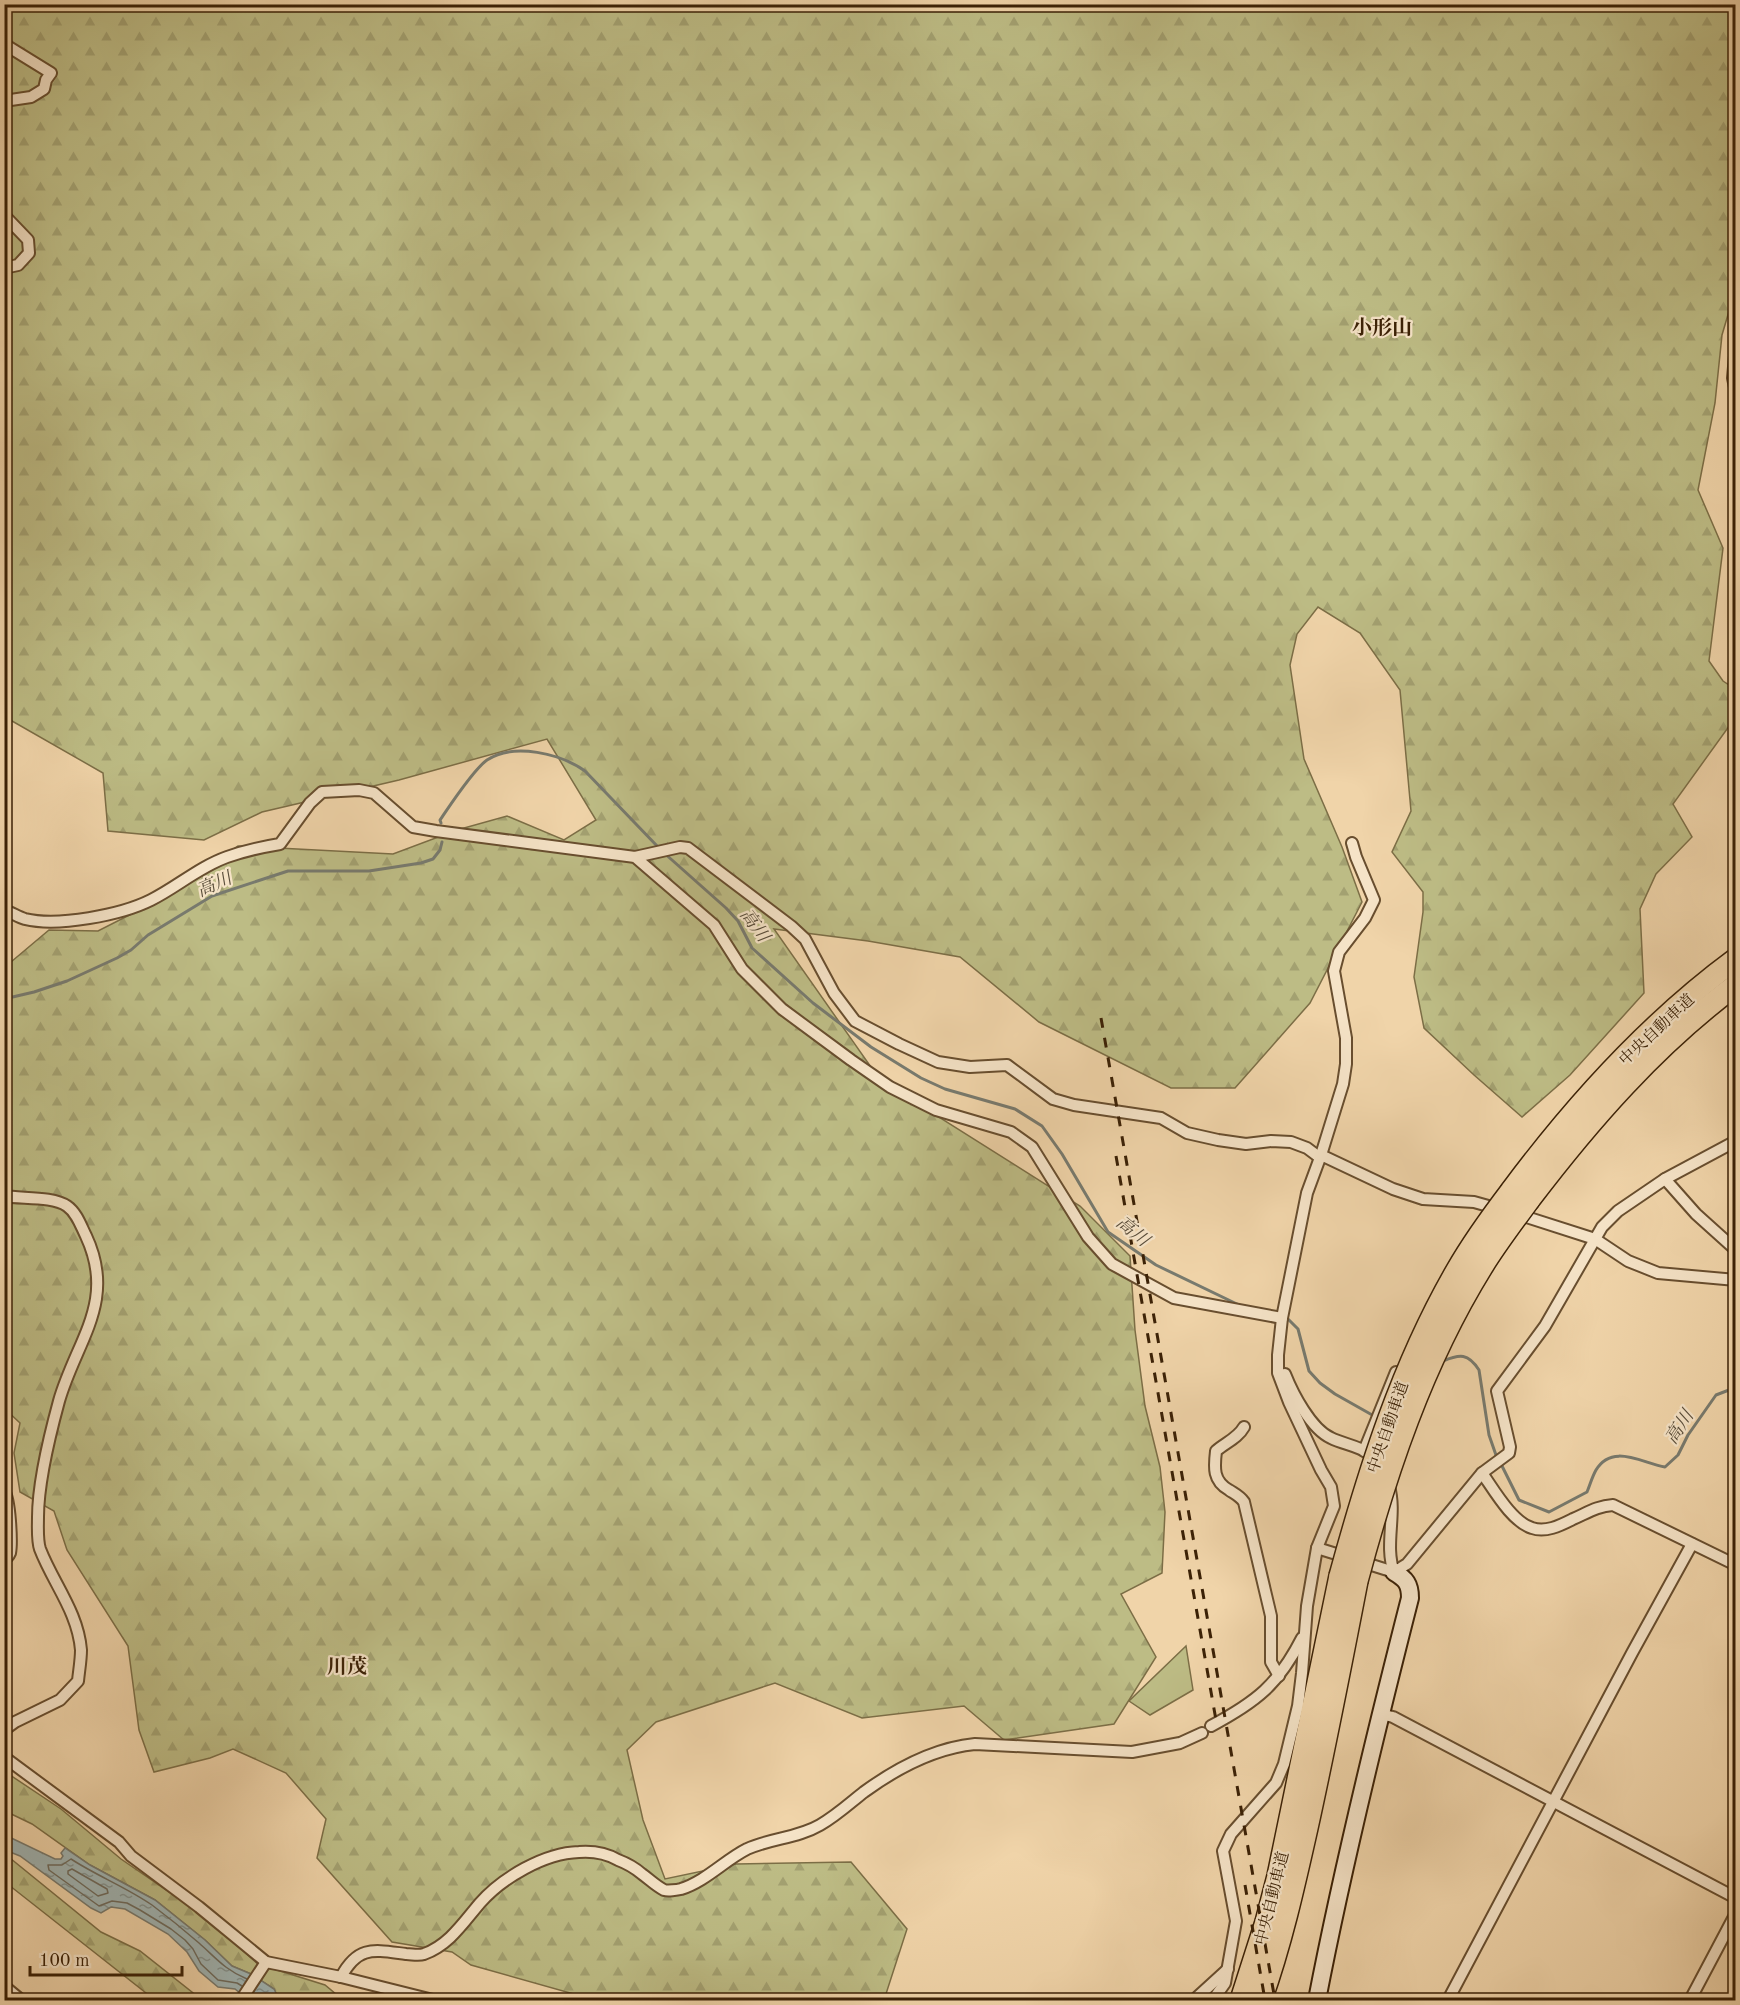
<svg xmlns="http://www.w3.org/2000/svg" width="1740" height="2005" font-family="'Old Standard TT','Noto Serif JP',serif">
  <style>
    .green { fill: #bdbc85; stroke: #7c6e46; stroke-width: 1.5 }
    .forest { fill: url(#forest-firs); stroke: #7c6e46; stroke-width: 1.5 }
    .water { fill: url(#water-ripples); stroke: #787a6e; stroke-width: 1.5 }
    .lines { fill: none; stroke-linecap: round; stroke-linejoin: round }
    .shore { stroke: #6e6b5d; stroke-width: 1.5 }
    .stream { stroke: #787a6e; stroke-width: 3 }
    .street-casing { stroke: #684e2f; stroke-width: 14 }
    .secondary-casing { stroke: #3b2106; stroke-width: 20 }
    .highway-casing { stroke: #3b2106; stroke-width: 24 }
    .street { stroke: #f5e3c7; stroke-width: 10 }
    .secondary { stroke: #f5e3c7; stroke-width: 16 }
    .highway { stroke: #f0d4a9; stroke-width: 21 }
    .rail { stroke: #3b2106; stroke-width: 3; stroke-dasharray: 10 10; stroke-linecap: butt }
    .highway-bridge-casing { stroke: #3b2106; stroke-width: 24; stroke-linecap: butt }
    .highway-bridge { stroke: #f0d4a9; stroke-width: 21 }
    .labels { text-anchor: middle; stroke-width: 4.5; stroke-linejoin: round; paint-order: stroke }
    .street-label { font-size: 16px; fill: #3b2106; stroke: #f5e3c7 }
    .water-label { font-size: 18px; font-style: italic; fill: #594d3a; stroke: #f5e3c7 }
    .quarter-label { font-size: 20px; font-weight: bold; fill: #3b2106; stroke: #f5e3c7 }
  </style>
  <defs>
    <pattern id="forest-firs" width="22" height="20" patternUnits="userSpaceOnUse" patternTransform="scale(1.5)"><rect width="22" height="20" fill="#bdbc85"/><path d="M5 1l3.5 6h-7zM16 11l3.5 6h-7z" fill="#a3a171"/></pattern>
    <pattern id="water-ripples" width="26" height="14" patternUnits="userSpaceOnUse" patternTransform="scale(1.5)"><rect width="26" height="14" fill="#a0b5b4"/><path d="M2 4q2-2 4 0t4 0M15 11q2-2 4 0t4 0" fill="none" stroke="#849390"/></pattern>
  </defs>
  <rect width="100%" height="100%" fill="#f0d4a9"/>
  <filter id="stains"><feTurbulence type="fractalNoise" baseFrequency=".00333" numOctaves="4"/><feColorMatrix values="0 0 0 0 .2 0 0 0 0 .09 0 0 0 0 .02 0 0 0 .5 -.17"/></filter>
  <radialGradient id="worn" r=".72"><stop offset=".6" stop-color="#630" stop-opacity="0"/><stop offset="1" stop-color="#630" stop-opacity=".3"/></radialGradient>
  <path class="green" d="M1186,1646l7,44 -43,25 -21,-14z"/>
  <g class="forest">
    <path d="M5,5h1730v286l-13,44 -7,68 -17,87 25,58 -14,113 14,20 12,8v29l-62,86 19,33 -36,37 -16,35 4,84 -74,82 -48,42 -48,-42 -50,-47 -10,-51 9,-65v-20l-31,-40 19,-41 -11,-121 -40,-57 -42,-26 -21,27 -7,31 14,94 38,88 20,55 -52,101 -75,85h-64l-132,-66 -79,-65 -92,-16 -94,-12 106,151 200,126 50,50 5,74 10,76 15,61 5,45 -3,61 -41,21 35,63 -42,67 -110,16 -40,-34 -102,12 -87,-35 -119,39 -29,28 16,70 22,59 71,-15 115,-2 56,67 -23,71h-289l-124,-35 -19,-13 -60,-10 -75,-84 9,-39 -40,-46 -53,-24 -23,9 -56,14 -15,-42 -11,-84 -61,-96 -13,-39 -34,-19 -6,-39 6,-30 -15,-14v-442l44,-37 49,1 59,-30 81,-55 155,8 64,-24 50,-14 57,24 32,-20 -49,-81 -148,41 -137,32 -58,28 -96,-9 -5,-58 -98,-56z"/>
    <path d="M4,1771l57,38 60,50 80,55 57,50 67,21 18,15h-58l-8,-5 -3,-6 -23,-15 -19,-8 -27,-26 -50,-40 -65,-35 -58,-41 -27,-13z"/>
    <path d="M5,1854l96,78 39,19 62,49h-47l-150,-118z"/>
  </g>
  <path class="water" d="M5,1835l50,24h6l2,-3 -2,-3 4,-5 25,17 65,35 50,40 27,26 19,8 23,15 3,6 8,5 -38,-1 -12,-10 -17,-2 -19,-16 -12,-19 -19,-18 -43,-25 -14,-2 -10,6 -10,-5 -71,-52 -15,-6z"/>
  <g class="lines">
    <g class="shore">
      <path d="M72,1869l35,20 1,4 -10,3 -30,-22v-3z"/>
      <path d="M242,1986l-5,-3 -19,-3 -17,-16 -8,-15 -8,-9 -14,-11 -31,-19 -13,-7 -15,-2 -13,5 -50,-36 -1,-5h14l9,-6c26,17 55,28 81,46 16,12 32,25 47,38 17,15 26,27 48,36"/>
    </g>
    <g class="stream">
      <path d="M441,823l-1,-3c11,-16 33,-50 47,-60 27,-18 74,-6 98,11l74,77"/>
      <path d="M663,852l63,56 12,13 14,27 61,55 58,44 50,31 24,11 70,20 27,17 20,28 46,78 48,33 83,40"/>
      <path d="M4,999l30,-7 33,-11 50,-23 14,-8 17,-15 64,-39 76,-25h81l52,-8 12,-4 7,-9 2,-8"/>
      <path d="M1286,1317l12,12 11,42 11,12 15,11 39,22"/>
      <path d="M1443,1361c17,-7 25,-8 36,9l10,65 8,23"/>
      <path d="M1501,1464l18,36 30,12 38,-20c3,-7 5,-15 9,-22 16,-27 46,-7 69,-3l13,-12 10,-20 28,-40 13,-5 7,2"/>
    </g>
    <g class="street-casing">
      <g id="street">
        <path d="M4,44l47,29 -5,7 -2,9 -13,8 -27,4"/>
        <path d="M4,215l24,25 1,13 -11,12 -14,3"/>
        <path d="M1736,345l-3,33 3,14"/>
        <path d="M635,857l45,-10 8,1 103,78 14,13 29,54 21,28 44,23 39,18 32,5 37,-2 46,34 21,6 87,13 26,15 31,7 28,4 25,-3 20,1 16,6 12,9"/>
        <path d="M4,910c7,2 14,7 21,9 33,8 96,-4 126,-19 26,-13 48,-33 76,-43 17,-6 35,-10 53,-13l30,-41 12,-11 37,-2 15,3 39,34 23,4 199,26 79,68 28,44 40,40 69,51 39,27 46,23 75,22 21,15 56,90 24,27 62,34 108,20"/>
        <path d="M1321,1155l72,34 30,10 51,3 25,7"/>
        <path d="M1665,1179l31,35 40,36"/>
        <path d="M4,1196c18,3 49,0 63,10 10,7 14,20 19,30 31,66 -10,105 -27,165 -9,33 -21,81 -21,116 0,9 -1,23 2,32 13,34 38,63 41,101 0,10 -2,21 -3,31l-18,19 -45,22 -11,8"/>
        <path d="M1517,1214l78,25 33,22 30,12 78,7"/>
        <path d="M1285,1374c8,20 26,55 46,64 12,6 28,8 39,16"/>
        <path d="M1244,1427c-6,11 -19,16 -28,24 -2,17 -3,30 13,39 6,4 11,6 15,12l27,114v46l8,14"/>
        <path d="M1364,1451l32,-79"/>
        <path d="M1482,1473c12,17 30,49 50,55 14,5 29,-3 41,-9 14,-6 24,-13 40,-14l123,60"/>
        <path d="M1389,1486c8,29 -5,59 5,86"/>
        <path d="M4,1491c6,8 8,52 6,62 -1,3 -4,5 -6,8"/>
        <path d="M1317,1548l77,24 13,-8 75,-91 27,-20 1,-6 -13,-56 48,-65 57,-99 16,-16 47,-32 71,-38"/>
        <path d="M1380,1714l13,3 343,181"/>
        <path d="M1211,1726c45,-24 67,-41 91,-88"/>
        <path d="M4,1757l115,85 12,14 68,51 67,55 75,15 92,23"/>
        <path d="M341,1977c17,-32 33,-27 65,-23 6,0 12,2 18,0 25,-9 39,-31 56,-51 22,-25 64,-50 99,-51 13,-1 27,1 39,8 8,3 17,8 24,14 7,5 14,12 22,16 4,1 13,0 17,-1 25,-8 44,-29 66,-40 24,-11 51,-11 73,-24 16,-9 30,-22 44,-33 33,-24 70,-44 111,-48l157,8 48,-9 22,-10"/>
        <path d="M4,1986l17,14"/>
        <path d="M241,2000l25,-38"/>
        <path d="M1194,2000l34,-31"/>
        <path d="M1213,2000l12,-17 11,-62 -13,-70 8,-17 45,-51 8,-19 14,-58 4,-33 5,-67 10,-58 17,-42 -3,-19 -10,-17 -32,-68 -11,-29v-18l4,-37 25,-125 14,-38 22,-71 3,-20v-26l-12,-67 5,-19 26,-34 9,-18 -18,-43 -4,-14"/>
        <path d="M1448,2000l184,-347 60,-109"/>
        <path d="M1690,2000l46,-87"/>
      </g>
    </g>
    <g class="secondary-casing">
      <path id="secondary" d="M1317,2000c26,-135 59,-269 93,-402 0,-14 -4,-19 -16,-26"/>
    </g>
    <g class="highway-casing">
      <g id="highway">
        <path d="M1511,1191c64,-86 138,-168 225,-232"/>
        <path d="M1529,1200c60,-79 127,-156 207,-215"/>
        <path d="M1241,2000l25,-78 12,-46 62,-300"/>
        <path d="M1261,2000c20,-56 33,-114 46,-172 18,-82 34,-164 50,-247"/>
      </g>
    </g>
    <use href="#street" class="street"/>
    <use href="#secondary" class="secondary"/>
    <use href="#highway" class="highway"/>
    <g class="rail">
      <path d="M1101,1018l174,982"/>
      <path d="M1116,1156l100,564"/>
      <path d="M1245,1885l20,115"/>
    </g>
    <g class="highway-bridge-casing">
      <g id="highway-bridge">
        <path d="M1340,1576c29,-106 62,-211 117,-306 16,-28 35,-54 54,-79"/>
        <path d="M1357,1581c29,-109 65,-217 125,-314 14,-23 31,-45 47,-67"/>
      </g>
    </g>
    <use href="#highway-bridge" class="highway-bridge"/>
  </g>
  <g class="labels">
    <g class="street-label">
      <text transform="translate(1656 1029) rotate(-43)" y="6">中央自動車道</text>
      <text transform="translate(1387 1427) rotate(-71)" y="6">中央自動車道</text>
      <text transform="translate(1271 1898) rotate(-76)" y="6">中央自動車道</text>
    </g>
    <g class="water-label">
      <text transform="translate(214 884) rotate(-24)" y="6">高川</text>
      <text transform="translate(755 925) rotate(54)" y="6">高川</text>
      <text transform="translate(1133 1231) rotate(39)" y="6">高川</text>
      <text transform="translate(1679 1427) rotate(-57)" y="6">高川</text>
    </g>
    <g class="quarter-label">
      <text x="1382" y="334">小形山</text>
      <text x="347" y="1673">川茂</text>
    </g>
  </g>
  <rect width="1740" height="2005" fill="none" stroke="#f0d4a9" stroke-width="24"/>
  <rect x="6" y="6" width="1728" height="1993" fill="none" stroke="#3b2106" stroke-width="3"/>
  <rect x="12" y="12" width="1716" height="1981" fill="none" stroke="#3b2106" stroke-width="1.5"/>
  <path d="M30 1966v9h152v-9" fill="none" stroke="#3b2106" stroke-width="3"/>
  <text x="39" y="1966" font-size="18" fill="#3b2106" stroke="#f5e3c7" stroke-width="4.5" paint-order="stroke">100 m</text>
  <rect width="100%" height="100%" filter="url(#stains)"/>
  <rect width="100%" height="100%" fill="url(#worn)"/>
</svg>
